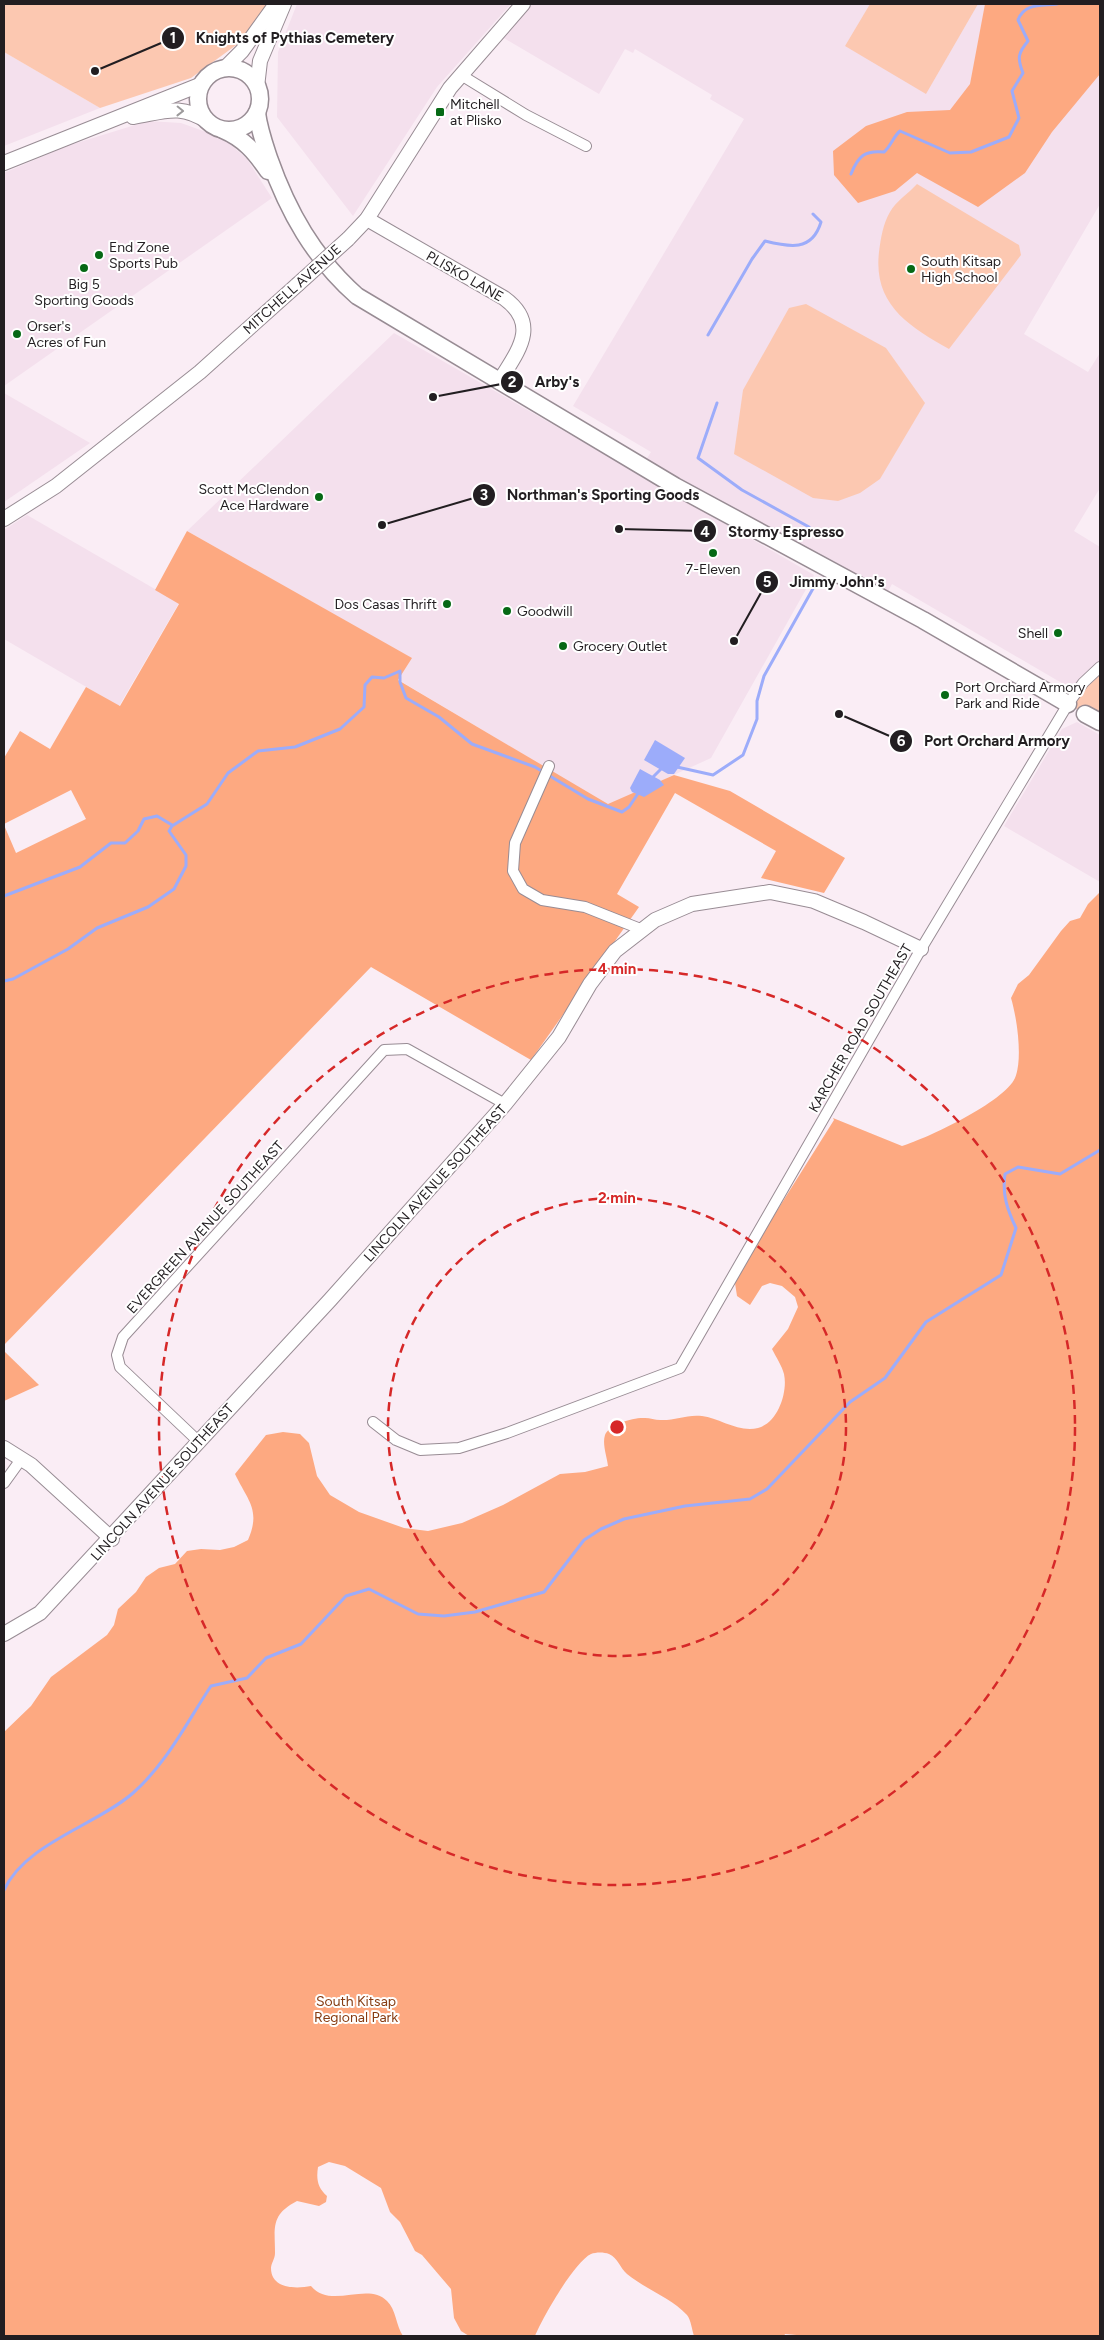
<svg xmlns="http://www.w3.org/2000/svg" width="1104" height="2340" font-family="Figtree,sans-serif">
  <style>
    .built { fill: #f4e0ed }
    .green { fill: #fcc8b1 }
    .forest { fill: #fda981 }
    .water { fill: #9cacfa }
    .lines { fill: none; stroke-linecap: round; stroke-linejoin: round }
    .stream { stroke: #9cacfa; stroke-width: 3 }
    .street-casing { stroke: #988c94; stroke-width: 12 }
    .secondary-casing { stroke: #988c94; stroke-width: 16 }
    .primary-casing { stroke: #988c94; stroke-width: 19 }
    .street { stroke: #fff; stroke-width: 10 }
    .secondary { stroke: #fff; stroke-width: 14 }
    .primary { stroke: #fff; stroke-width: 16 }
    .secondary-bridge-casing { stroke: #988c94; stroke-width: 16; stroke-linecap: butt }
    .secondary-bridge { stroke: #fff; stroke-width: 14 }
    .oneway { stroke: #9c9a9b }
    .ring { fill: none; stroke: #d62828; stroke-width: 2.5; stroke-dasharray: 9 6 }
    .poi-dot { fill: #066915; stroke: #fff; stroke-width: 2 }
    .labels { text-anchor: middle; stroke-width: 4; stroke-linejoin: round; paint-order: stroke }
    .poi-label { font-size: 14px; fill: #221e21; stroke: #fff; text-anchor: start }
    .street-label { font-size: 14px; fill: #221e21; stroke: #fff }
    .park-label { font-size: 14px; fill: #873c12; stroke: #fff }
    .centre { fill: #d62828; stroke: #fff; stroke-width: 2.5 }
    .ring-label { font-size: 15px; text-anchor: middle; font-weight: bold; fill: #d62828; stroke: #fff; stroke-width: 4; stroke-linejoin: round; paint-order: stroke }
    .leader { fill: none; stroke: #221e21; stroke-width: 2 }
    .callout-dot { fill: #221e21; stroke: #fff; stroke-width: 2 }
    .mark-label { font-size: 15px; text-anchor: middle; font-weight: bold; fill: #fff }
    .callout-label { font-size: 15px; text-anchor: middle; font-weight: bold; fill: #221e21; stroke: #fff; stroke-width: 4; stroke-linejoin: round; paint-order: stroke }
  </style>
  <rect width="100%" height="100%" fill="#faedf5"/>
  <g class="built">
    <path d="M297,4h214l-74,83 -84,129 -76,-99 1,-65z"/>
    <path d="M523,4h510l67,40v160l-76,130 64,38 12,-19v135l-26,43 26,16v115l-28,27 -180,-105 -8,15 -242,-133 9,-14 -78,-46 171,-287 -34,-20 2,-4 -77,-46 -2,4 -8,-4 -26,45 -102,-60z"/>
    <path d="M4,52l96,56 -96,38z"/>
    <path d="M148,121l33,2 42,15 24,21 25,39 -268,188v-213l63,-27z"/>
    <path d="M394,333l420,242 -103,183 -103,47 -211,-126 14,-21 -224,-127z"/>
    <path d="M4,393l86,50 -86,59z"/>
    <path d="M27,515l152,88 -60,103 -115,-67v-109z"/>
    <path d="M1077,722l23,13v147l-96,-56 58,-97z"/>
  </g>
  <g class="green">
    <path d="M4,4h263l-14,23 -14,16 -48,35 -91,30 -96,-56z"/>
    <path d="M870,4h108l-52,90 -81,-48z"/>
    <path d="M917,184l102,61 2,10 -72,94c-41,-23 -76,-45 -70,-97 2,-15 4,-28 11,-40 6,-11 19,-19 27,-28z"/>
    <path d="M806,304l80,44 39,55 -45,76 -20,14 -22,8 -25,-3 -79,-44 9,-64 46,-82z"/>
    <path d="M1100,667v55l-32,-18z"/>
  </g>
  <g class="forest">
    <path d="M985,4h115v70l-48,58 -27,41 -47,34 -61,-34 -22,18 -37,12 -24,-28 -1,-24 33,-25 41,-14 43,-2 20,-26z"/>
    <path d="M187,531l225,127 -14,22 210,124 66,-29 56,16 115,67 -21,35 -63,-15 15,-27 -101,-58 -58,101 22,13 -108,153 -160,-93 -367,378v-520l12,28 70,-34 -15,-29 -67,34v-66l16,-27 30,18 36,-62 34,19 59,-102 -24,-14z"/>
    <path d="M1100,892v1444h-292l-23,-2 -1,2h-90c-2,-6 -3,-16 -7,-21 -17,-18 -42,-26 -60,-41 -7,-6 -9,-16 -18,-20 -5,-2 -13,-2 -18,0 -17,8 -49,65 -56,82h-66l-8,-5 -7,-13 -3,-29 -29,-34 -7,-4 -15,-29 -10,-10 -9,-24 -36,-22 -16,-4 -11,5c-2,13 0,21 9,29l-1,6 -7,4 -22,-5c-27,14 -22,27 -22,52 0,6 -4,10 -4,15 0,21 25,21 40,18 20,24 56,-5 76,15 9,8 9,25 16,35h-399v-604l27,-26 20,-29 56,-42 7,-10 4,-16 18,-17 10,-15 13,-9 16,-4 12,-13 14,-2 19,1 14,-3 14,-7c13,-30 0,-39 -13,-66l31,-39 17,-3 17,2 9,9 8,33 13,19 29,17 45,16 24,3 34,-8 41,-18 57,-31 25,-2 23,-6c-1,-9 -6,-22 -3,-31 4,-11 29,-18 40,-17 5,0 10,2 15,2 14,1 27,-6 42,-4 17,2 37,17 56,12 20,-5 30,-36 26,-54 -2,-8 -8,-17 -12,-25l16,-20 10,-22 -3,-10 -13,-11 -12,-3 -8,3 -12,19 -13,-9 -2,-13 4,-12 95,-151 -1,-2 69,28c26,-8 102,-44 113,-68 8,-19 2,-60 -4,-80l7,-14 11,-9 32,-44 9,-10 10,-3 8,-14z"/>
    <path d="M4,1351l35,34 -35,16z"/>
  </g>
  <g class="water">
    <path d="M655,740l30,18 -11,16h-6l-24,-14z"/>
    <path d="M640,769l20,11 4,5 -20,12 -12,-5 -2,-4z"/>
  </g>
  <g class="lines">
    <g class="stream">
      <path d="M851,174c7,-18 14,-24 33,-22 7,-6 9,-15 16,-21l50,22 21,-1 38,-15 10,-19 -7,-27 11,-18c-6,-15 -5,-20 5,-32l-10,-21c6,-17 23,-14 39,-16"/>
      <path d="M708,335l44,-76 13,-18c24,6 47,11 56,-19l-8,-8"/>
      <path d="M717,403l-19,55 44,32 67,37"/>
      <path d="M677,767l36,8 30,-20 14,-36v-18l7,-25 51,-91"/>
      <path d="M652,778l11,-11"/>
      <path d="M4,896l76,-29 31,-24h14l13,-12 6,-12 13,-3 15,9"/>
      <path d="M4,981l9,-2 55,-30 29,-21 51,-21 26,-18 12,-23v-11l-17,-24 3,-5 35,-22 21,-31 30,-22 37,-4 45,-18 24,-22 1,-22 7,-8 12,1 16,-7v11l6,16 33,19 33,27 63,23 53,32 34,13 7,-5 10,-15"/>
      <path d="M4,1890c22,-47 91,-64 129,-97 34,-30 54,-71 78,-107l36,-8 19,-20 35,-14 45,-48 23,-7 49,25 26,2 31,-4 69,-20 40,-52 17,-11 23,-10 61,-13 65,-7 17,-10 83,-87 35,-24 41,-56 75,-47 15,-47c-9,-19 -14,-34 -11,-54l13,-7 42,7 40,-24"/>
    </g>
    <g class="street-casing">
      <g id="street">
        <path d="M461,75l65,40 60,31"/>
        <path d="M549,766l-34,77 -2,28 10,18 19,11 43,7 58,23"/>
        <path d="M373,1422l23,18 24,10 39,-2 48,-15 173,-65 241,-419 147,-245 15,-21 17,-16"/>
        <path d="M198,1441l-78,-74 -3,-12 6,-18 261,-287 23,-1 98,55"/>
        <path d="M4,1483l18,-25"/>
      </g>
    </g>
    <g class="secondary-casing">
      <g id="secondary">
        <path d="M224,69l18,-18 34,-47"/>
        <path d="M257,87l3,-26 24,-57"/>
        <path d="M133,117c31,-5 47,-14 75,5"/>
        <path d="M4,163l198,-79"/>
        <path d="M367,219l137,79c37,27 13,54 -5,84"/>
        <path d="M348,239l19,-20 83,-131 73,-84"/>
        <path d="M4,519l52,-33 144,-114 97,-87"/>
        <path d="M4,1448l27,17 81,74"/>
        <path d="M4,1634l36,-21 290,-313 175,-196 54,-67 31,-53 25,-33 40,-31 37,-16 78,-12 44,9 50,21 57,27"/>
      </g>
    </g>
    <g class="primary-casing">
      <g id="primary">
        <circle cx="229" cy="99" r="31"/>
        <path d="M257,113c2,16 7,30 12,45 19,54 45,100 88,138l318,190 248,134 145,84"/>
        <path d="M223,130c21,9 32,22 45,41"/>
        <path d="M1085,714l15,8"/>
      </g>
    </g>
    <use href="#street" class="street"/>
    <use href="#secondary" class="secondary"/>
    <use href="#primary" class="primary"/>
    <g class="secondary-bridge-casing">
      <path id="secondary-bridge" d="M297,285l51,-46"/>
    </g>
    <use href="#secondary-bridge" class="secondary-bridge"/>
  </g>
  <defs><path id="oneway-chevron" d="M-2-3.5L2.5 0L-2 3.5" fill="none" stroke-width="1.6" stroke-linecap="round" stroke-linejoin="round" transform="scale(1.25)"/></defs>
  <use class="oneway" href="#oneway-chevron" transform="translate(180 111) rotate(1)"/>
  <g class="ring">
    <circle cx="617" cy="1427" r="229"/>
    <circle cx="617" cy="1427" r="458"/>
  </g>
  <g class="poi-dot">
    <rect x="435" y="107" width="10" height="10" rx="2.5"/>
    <circle cx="99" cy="255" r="5"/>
    <circle cx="84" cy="268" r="5"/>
    <circle cx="911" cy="269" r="5"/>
    <circle cx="17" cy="334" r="5"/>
    <circle cx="319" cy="497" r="5"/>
    <circle cx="713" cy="553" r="5"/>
    <circle cx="447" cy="604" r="5"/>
    <circle cx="507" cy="611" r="5"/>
    <circle cx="1058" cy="633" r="5"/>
    <circle cx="563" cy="646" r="5"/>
    <circle cx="945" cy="695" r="5"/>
  </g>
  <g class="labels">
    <g class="poi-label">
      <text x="450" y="109">Mitchell<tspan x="450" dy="16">at Plisko</tspan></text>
      <text x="109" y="252">End Zone<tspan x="109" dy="16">Sports Pub</tspan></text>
      <text x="921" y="266">South Kitsap<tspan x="921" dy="16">High School</tspan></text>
      <text x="84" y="289" text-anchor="middle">Big 5<tspan x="84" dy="16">Sporting Goods</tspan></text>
      <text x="27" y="331">Orser's<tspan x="27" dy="16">Acres of Fun</tspan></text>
      <text x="309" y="494" text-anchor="end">Scott McClendon<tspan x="309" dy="16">Ace Hardware</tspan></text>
      <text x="713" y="574" text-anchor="middle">7-Eleven</text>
      <text x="437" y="609" text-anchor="end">Dos Casas Thrift</text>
      <text x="517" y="616">Goodwill</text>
      <text x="1048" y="638" text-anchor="end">Shell</text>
      <text x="573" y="651">Grocery Outlet</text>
      <text x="955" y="692">Port Orchard Armory<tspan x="955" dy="16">Park and Ride</tspan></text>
    </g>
    <g class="street-label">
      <text transform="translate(465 276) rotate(30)" y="5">PLISKO LANE</text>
      <text transform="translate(292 289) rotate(-42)" y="5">MITCHELL AVENUE</text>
      <text transform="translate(860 1028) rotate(-60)" y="5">KARCHER ROAD SOUTHEAST</text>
      <text transform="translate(435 1183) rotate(-48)" y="5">LINCOLN AVENUE SOUTHEAST</text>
      <text transform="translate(205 1227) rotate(-48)" y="5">EVERGREEN AVENUE SOUTHEAST</text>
      <text transform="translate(162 1482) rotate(-48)" y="5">LINCOLN AVENUE SOUTHEAST</text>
    </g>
    <g class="park-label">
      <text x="356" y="2006">South Kitsap<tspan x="356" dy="16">Regional Park</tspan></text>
    </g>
  </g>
  <circle cx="617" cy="1427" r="8" class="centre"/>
  <g class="ring-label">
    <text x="617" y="974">4 min</text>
    <text x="617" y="1203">2 min</text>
  </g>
  <path class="leader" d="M95 71L173 38M433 397L512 382M382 525L484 495M619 529L705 531M734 641L767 582M839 714L901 741"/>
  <g class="callout-dot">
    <circle cx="95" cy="71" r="5"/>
    <circle cx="433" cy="397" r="5"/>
    <circle cx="382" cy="525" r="5"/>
    <circle cx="619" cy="529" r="5"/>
    <circle cx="734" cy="641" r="5"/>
    <circle cx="839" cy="714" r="5"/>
    <circle cx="173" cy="38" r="12"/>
    <circle cx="512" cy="382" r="12"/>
    <circle cx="484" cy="495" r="12"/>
    <circle cx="705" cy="531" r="12"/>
    <circle cx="767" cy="582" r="12"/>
    <circle cx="901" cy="741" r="12"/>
  </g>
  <g class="mark-label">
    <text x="173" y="43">1</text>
    <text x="512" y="387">2</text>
    <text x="484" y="500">3</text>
    <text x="705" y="537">4</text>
    <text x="767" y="587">5</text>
    <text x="901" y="746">6</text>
  </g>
  <g class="callout-label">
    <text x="295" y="43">Knights of Pythias Cemetery</text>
    <text x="557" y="387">Arby's</text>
    <text x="603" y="500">Northman's Sporting Goods</text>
    <text x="786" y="537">Stormy Espresso</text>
    <text x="837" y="587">Jimmy John's</text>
    <text x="997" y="746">Port Orchard Armory</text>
  </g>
  <rect width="1104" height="2340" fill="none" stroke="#221e21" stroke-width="10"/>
</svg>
